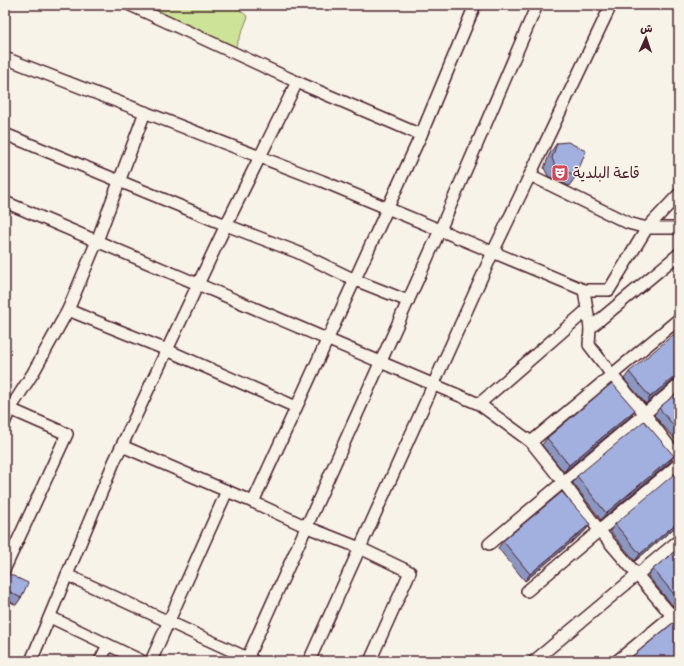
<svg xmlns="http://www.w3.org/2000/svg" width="684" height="666" font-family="'Patrick Hand','Playpen Sans Arabic',sans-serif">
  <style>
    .green { fill: #cde398; stroke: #8c8162 }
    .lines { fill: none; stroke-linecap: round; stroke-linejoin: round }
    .minor-casing { stroke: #4a1f2b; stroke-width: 14 }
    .minor { stroke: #f7f3e8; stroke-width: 11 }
    .wall { fill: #8b97c0; stroke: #4a1f2b }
    .shaded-wall { fill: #717b9c; stroke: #4a1f2b }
    .building { fill: #a2b0df; stroke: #4a1f2b }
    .labels { text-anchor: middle; stroke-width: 3; stroke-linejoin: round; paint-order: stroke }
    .poi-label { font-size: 15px; fill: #4a1f2b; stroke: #f7f3e8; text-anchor: start }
  </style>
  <rect width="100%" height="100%" fill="#f7f3e8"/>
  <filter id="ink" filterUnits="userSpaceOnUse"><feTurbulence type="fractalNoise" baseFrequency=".025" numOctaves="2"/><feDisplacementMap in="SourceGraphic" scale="8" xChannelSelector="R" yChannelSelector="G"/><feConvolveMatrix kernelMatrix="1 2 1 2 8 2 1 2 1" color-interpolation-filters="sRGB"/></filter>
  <g filter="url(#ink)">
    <path class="green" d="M152,5h82l14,12 -14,34 -77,-34z"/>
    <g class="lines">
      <g class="minor-casing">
        <g id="minor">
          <path d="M130,5l167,77 124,53 -168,367 54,25 53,21 50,24 -40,89"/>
          <path d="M5,58l317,123 262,109h25l38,-62h32"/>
          <path d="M5,134l221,91 71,27 58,28 53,21"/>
          <path d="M421,135l54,-130"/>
          <path d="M530,175l81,-170"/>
          <path d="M5,202l474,202 52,38"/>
          <path d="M584,290l6,38 89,-74"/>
          <path d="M68,310l99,40 129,57"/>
          <path d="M679,319l-148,123 32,40 36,48 80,94"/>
          <path d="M590,328l-1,17 23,30 33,39 34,45"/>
          <path d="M479,404l108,-94"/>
          <path d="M10,409l23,-36 35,-63 29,-69 48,-129"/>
          <path d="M5,421l5,-12 57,25 -62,134"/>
          <path d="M122,446l105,45"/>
          <path d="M489,544l190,-159"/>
          <path d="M67,575l187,86"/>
          <path d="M527,591l152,-127"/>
          <path d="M50,617l92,44"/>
          <path d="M31,661l83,-199 112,-237 71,-143"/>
          <path d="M100,661l8,-16"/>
          <path d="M151,661l76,-170 26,11"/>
          <path d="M246,661l194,-431 97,-225"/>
          <path d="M309,661l184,-409 37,-77 98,48 19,5 32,-34"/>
          <path d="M534,661l145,-121"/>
          <path d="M617,661l62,-51"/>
        </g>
      </g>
      <use href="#minor" class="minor"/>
    </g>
    <g class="wall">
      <path d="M557,143l19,33 -7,10 -21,-10 -4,-8 6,-15z"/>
      <path d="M629,372l48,6 -2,1 -29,25 -22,-25z"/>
      <path d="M679,391v53l-25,-29 5,-7z"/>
      <path d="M635,410l-5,7 -66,55 -22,-27 5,-7z"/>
      <path d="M674,456l-5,7 -68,57 -28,-37 4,-7z"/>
      <path d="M590,524l-5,7 -60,50 -27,-33 5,-7z"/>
      <path d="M615,524h64l-44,37 -25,-30z"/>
      <path d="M679,548v55l-6,3 -25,-30 5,-7z"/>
      <path d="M9,574l12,24 -5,7 -11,-6v-19z"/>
    </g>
    <g class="shaded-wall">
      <path d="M679,373v5l-4,1 -29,25 4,-7z"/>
      <path d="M635,410l-5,7 -66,55 5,-7z"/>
      <path d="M674,456l-5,7 -68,57 5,-7z"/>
      <path d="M679,521v3l-44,37 5,-7z"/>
      <path d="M590,524l-5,7 -60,50 5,-7z"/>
      <path d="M679,598v5l-6,3 5,-7z"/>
    </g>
    <g class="building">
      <path d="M568,142l18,9 -10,25 -21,-10 -3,-8 5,-15z"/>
      <path d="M679,330v43l-29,24 -21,-25z"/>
      <path d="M612,383l23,27 -66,55 -22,-27z"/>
      <path d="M679,391v41l-20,-24z"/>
      <path d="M644,421l30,35 -68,57 -29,-37z"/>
      <path d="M679,470v51l-39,33 -25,-30z"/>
      <path d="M562,492l28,32 -60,50 -27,-33z"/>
      <path d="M679,548v50l-1,1 -25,-30z"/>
      <path d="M9,574l19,9 -7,15 -16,-9v-6z"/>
      <path d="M673,623l6,7v31h-52z"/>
    </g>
  </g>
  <defs>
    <g id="theatre-square" transform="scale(0.9)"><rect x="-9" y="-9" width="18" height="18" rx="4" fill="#d1495b" stroke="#f7f3e8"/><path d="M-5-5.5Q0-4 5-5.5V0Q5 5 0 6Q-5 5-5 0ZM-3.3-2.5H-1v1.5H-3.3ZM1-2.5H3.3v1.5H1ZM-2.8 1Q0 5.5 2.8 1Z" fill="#fff"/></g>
  </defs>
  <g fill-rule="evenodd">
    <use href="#theatre-square" x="560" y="173"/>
  </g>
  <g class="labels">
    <g class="poi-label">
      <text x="573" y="178">قاعة البلدية</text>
    </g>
  </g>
  <rect width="684" height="666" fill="none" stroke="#f7f3e8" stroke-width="20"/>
  <rect x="10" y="10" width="664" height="646" fill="none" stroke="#4a1f2b" stroke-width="1.5" filter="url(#ink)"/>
  <g transform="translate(646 38) rotate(3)" stroke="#f7f3e8" stroke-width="3" paint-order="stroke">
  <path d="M0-3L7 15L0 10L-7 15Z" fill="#4a1f2b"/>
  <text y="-6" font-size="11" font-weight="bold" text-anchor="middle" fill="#4a1f2b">ش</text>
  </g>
</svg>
